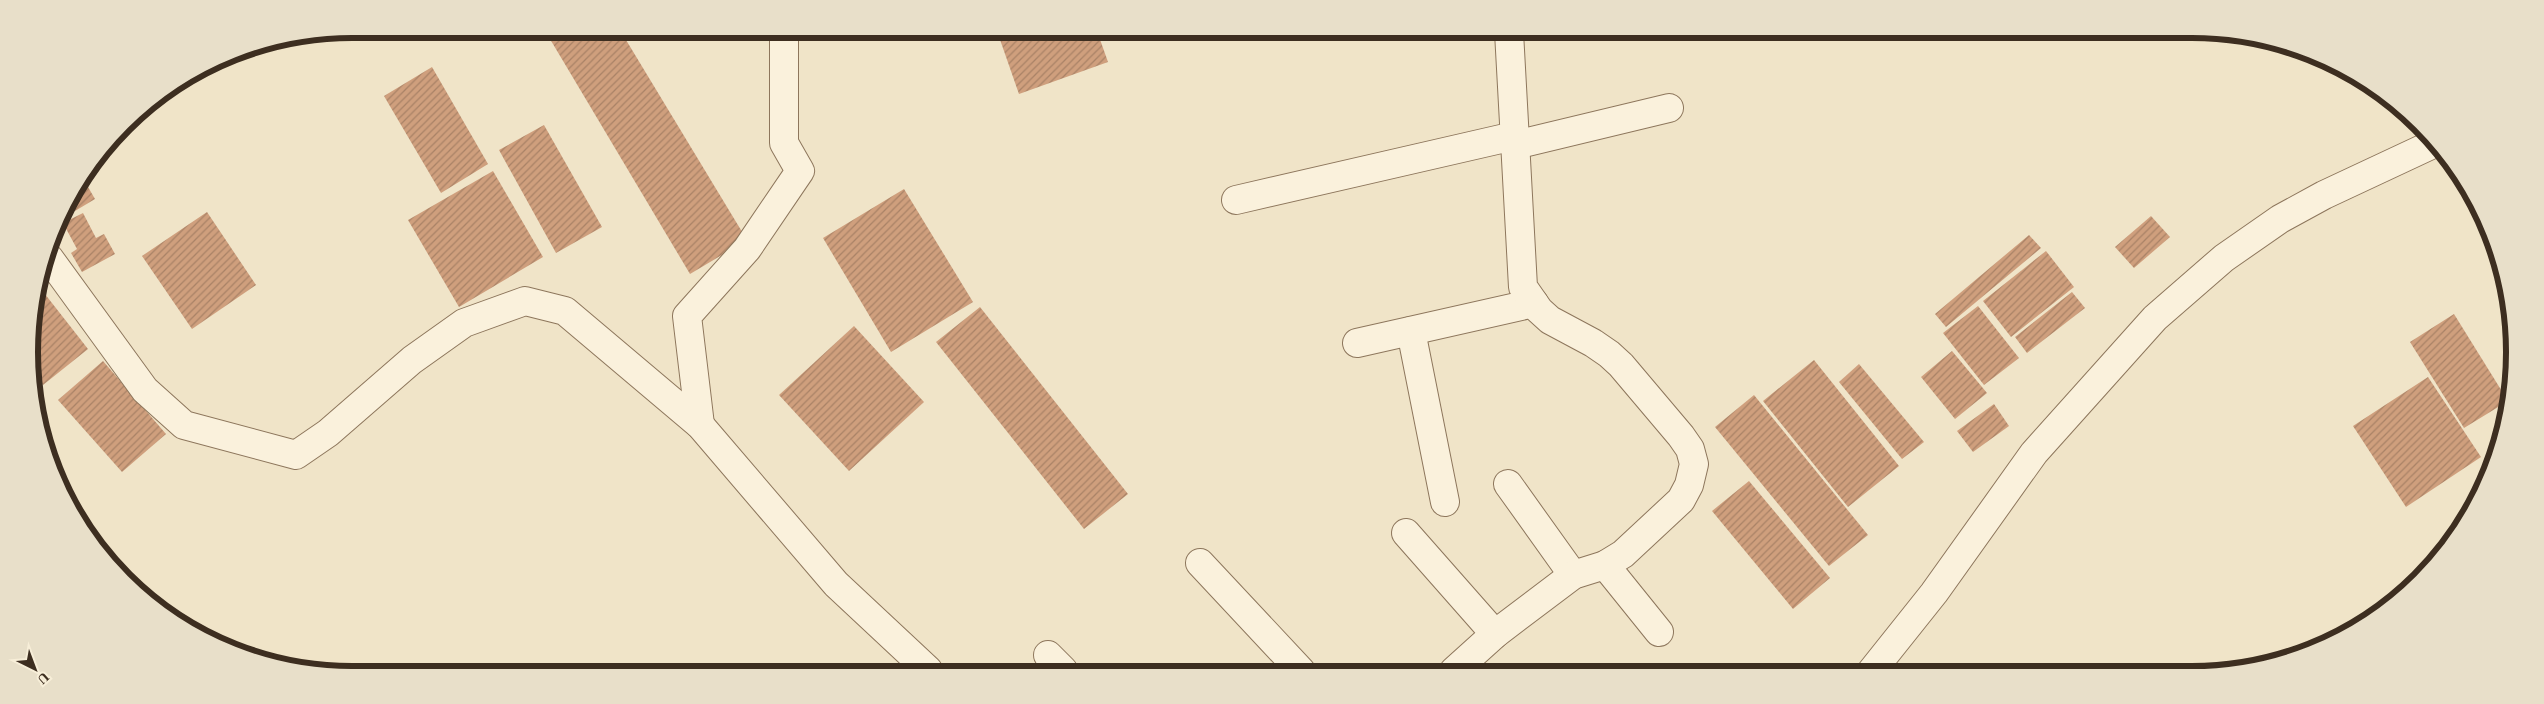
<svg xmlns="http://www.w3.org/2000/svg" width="2544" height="704" font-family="Georgia,serif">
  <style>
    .building { fill: url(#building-hatch) }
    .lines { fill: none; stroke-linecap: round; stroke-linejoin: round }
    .minor-casing { stroke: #8d765c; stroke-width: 30 }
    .tertiary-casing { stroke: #8d765c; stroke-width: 30 }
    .minor { stroke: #faf1dc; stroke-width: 28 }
    .tertiary { stroke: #faf1dc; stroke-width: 28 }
    .rim { fill: none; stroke: #3d2e20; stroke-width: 6 }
  </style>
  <defs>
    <pattern id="building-hatch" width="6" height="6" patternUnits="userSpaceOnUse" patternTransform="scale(1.25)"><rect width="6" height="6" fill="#cf9f7d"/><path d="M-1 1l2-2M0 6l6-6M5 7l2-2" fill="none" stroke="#a98266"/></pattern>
  </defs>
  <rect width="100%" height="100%" fill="#f0e4c8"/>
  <g class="building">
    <path d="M544,29l76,1 127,210 -57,34z"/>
    <path d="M888,30l24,1 -19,9z"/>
    <path d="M997,31h100l11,31 -89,32z"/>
    <path d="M432,67l56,97 -47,29 -57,-97z"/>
    <path d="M544,125l58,102 -46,26 -57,-103z"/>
    <path d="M493,171l50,86 -84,50 -51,-87z"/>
    <path d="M84,180l11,19 -20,12 -7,-10z"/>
    <path d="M904,189l69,113 -82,50 -68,-114z"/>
    <path d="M207,212l49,73 -64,44 -50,-73z"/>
    <path d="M83,213l13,25 8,-4 11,20 -33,18 -11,-19 6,-4 -14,-26z"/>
    <path d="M2151,216l19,21 -36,31 -19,-21z"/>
    <path d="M2029,235l12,13 -95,79 -11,-13z"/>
    <path d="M2046,251l28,36 -63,50 -28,-36z"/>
    <path d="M41,289l47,60 -45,36 -9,-11 -5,-43z"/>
    <path d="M2072,292l13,16 -58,45 -12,-16z"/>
    <path d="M1978,306l41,52 -35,27 -41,-52z"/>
    <path d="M980,307l148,187 -44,35 -148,-187z"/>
    <path d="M2454,314l54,87 -44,27 -54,-86z"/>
    <path d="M854,326l70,76 -75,69 -70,-76z"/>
    <path d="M1952,351l35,42 -32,26 -34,-42z"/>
    <path d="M1814,360l85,106 -51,41 -85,-106z"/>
    <path d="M103,361l63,73 -44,38 -64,-72z"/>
    <path d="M1859,364l65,78 -22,17 -63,-77z"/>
    <path d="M2428,377l53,80 -75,50 -53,-81z"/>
    <path d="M1754,395l114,140 -39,31 -114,-139z"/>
    <path d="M1994,404l15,22 -36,26 -16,-21z"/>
    <path d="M1749,481l81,97 -37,31 -81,-98z"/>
  </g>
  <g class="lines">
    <g class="minor-casing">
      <g id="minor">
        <path d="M1515,145l154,-37"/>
        <path d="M1236,200l278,-64"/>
        <path d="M49,258l96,132 39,35 112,30 32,-22 84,-73 52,-37 61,-22 40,10 135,114 136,159 92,86"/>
        <path d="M1411,331l34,171"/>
        <path d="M1357,343l177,-40"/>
        <path d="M700,425l-13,-109 60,-67 53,-78 -16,-28v-113"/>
        <path d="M1508,484l65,91"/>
        <path d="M1406,533l89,101"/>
        <path d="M1200,563l101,108"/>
        <path d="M1605,565l54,67"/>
        <path d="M1048,655l15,15"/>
        <path d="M1454,671l41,-37 78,-59 32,-10 18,-11 58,-54 8,-15 5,-21 -4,-15 -9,-13 -60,-71 -12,-11 -16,-11 -43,-23 -11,-10 -16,-23 -14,-255"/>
      </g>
    </g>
    <g class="tertiary-casing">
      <path id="tertiary" d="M1871,672l63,-79 100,-140 121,-135 69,-60 56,-39 44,-24 109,-51"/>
    </g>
    <use href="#minor" class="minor"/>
    <use href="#tertiary" class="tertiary"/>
  </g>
  <path d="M0 0H2544V704H0ZM352 38H2192A314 314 0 0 1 2506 352V352A314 314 0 0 1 2192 666H352A314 314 0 0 1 38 352V352A314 314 0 0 1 352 38Z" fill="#e8dfc9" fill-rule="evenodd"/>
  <path class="rim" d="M352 38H2192A314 314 0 0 1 2506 352V352A314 314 0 0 1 2192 666H352A314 314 0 0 1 38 352V352A314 314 0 0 1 352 38Z"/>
  <g transform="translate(35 669) rotate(138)" stroke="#f7eed8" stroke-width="4" paint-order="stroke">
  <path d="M0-4L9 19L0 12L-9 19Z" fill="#3d2e20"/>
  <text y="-8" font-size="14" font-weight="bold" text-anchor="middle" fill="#3d2e20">U</text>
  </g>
</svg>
